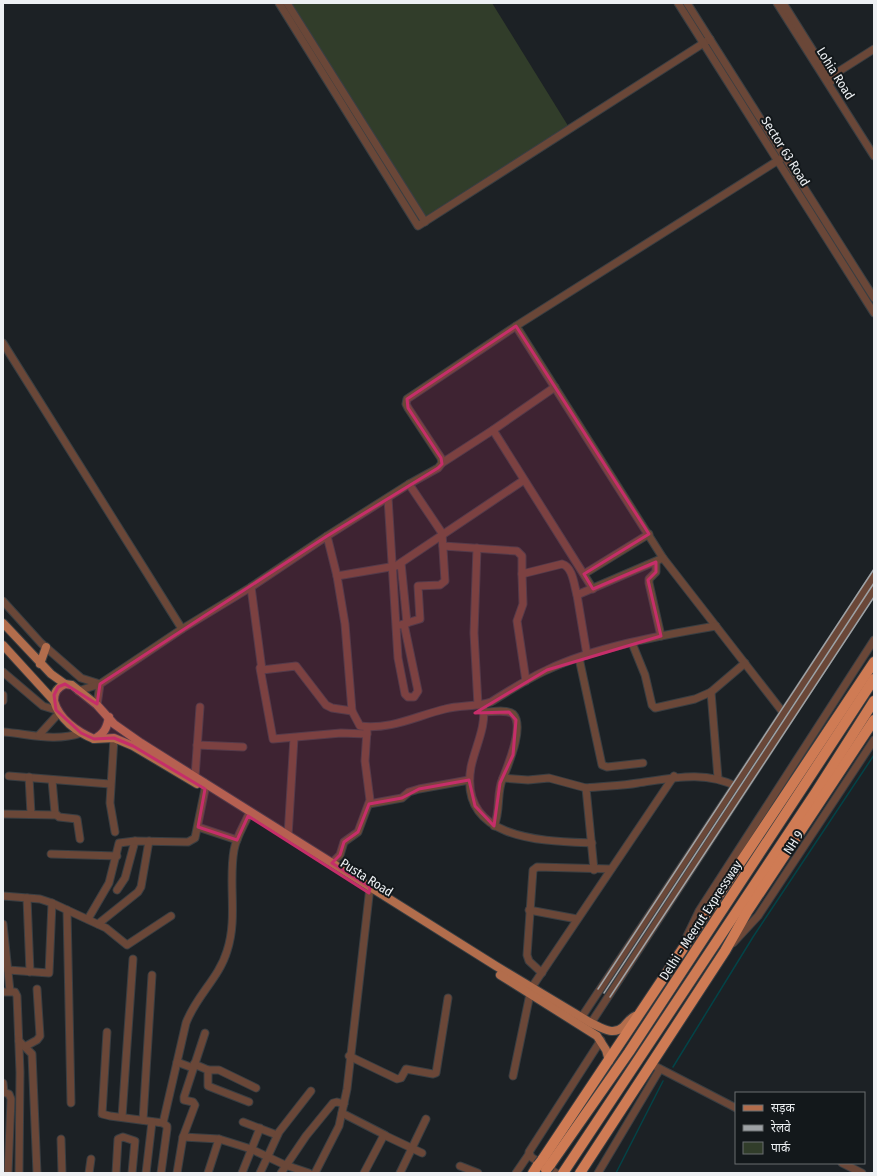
<svg xmlns="http://www.w3.org/2000/svg" width="877" height="1176" font-family="'Fira Sans Condensed','Noto Sans Devanagari',sans-serif">
  <style>
    .green { fill: #313d2a }
    .lines { fill: none; stroke-linecap: round; stroke-linejoin: round }
    .stream { stroke: #034347; stroke-width: 1.5 }
    .minor-casing { stroke: #393e42; stroke-width: 9 }
    .major-casing { stroke: #393e42; stroke-width: 10 }
    .highway-casing { stroke: #393e42; stroke-width: 12 }
    .minor { stroke: #6a4738; stroke-width: 7 }
    .major { stroke: #b26d4c; stroke-width: 8 }
    .highway { stroke: #cf7b54; stroke-width: 10 }
    .rail { stroke: #9ea2a5; stroke-width: 1.5 }
    .highway-bridge-casing { stroke: #393e42; stroke-width: 12; stroke-linecap: butt }
    .highway-bridge { stroke: #cf7b54; stroke-width: 10 }
    .marked { fill: #c62e6a; fill-opacity: 0.2; stroke: #c62e6a; stroke-width: 3; stroke-linejoin: round }
    .labels { text-anchor: middle; stroke-width: 4; stroke-linejoin: round; paint-order: stroke }
    .street-label { font-size: 13px; fill: #edf0f3; stroke: #13181b }
  </style>
  <rect width="100%" height="100%" fill="#1c2125"/>
  <path class="green" d="M287,3h205l78,126 -152,97z"/>
  <g class="lines">
    <g class="stream">
      <path d="M673,1067l80,-130 121,-182"/>
      <path d="M616,1173l47,-92"/>
    </g>
    <g class="minor-casing">
      <g id="minor">
        <path d="M279,3l139,223 292,-187"/>
        <path d="M287,3l138,219"/>
        <path d="M678,3l196,310"/>
        <path d="M687,3l187,295"/>
        <path d="M777,3l97,153"/>
        <path d="M783,3l49,78"/>
        <path d="M830,77l44,-28"/>
        <path d="M516,326l147,232 122,157"/>
        <path d="M3,343l179,286"/>
        <path d="M493,430l100,159"/>
        <path d="M442,463l51,-33 62,-43"/>
        <path d="M388,498l10,160 7,36 3,3h6l4,-6 -14,-67"/>
        <path d="M327,536l10,40 8,48 7,87 8,15c31,4 56,-10 85,-17 15,-4 31,-2 46,-7 18,-11 36,-23 56,-32 48,-23 116,-35 169,-44"/>
        <path d="M443,546l74,5 5,5v18l40,-10c11,3 12,21 15,31l86,-37"/>
        <path d="M477,548l-3,85 4,72"/>
        <path d="M656,562v10l-7,7v4l12,53"/>
        <path d="M401,563l6,60"/>
        <path d="M522,574l1,30 -6,17 9,60"/>
        <path d="M584,574l65,-40"/>
        <path d="M337,576l59,-10 128,-86"/>
        <path d="M251,587l11,83 34,-4 30,39 6,3 20,3"/>
        <path d="M577,595l10,60"/>
        <path d="M3,601l38,42 40,35 19,6"/>
        <path d="M400,625l20,-6 -2,-33 22,-1 5,-4 -3,-48 -33,-49"/>
        <path d="M632,643l13,32 7,30 3,3 40,-9 16,-7 34,-29"/>
        <path d="M579,658l23,107 5,2 36,-4"/>
        <path d="M260,668l13,71 68,-6 26,1"/>
        <path d="M3,672l40,34 13,4"/>
        <path d="M78,691l22,-7 82,-55 69,-42 76,-51 82,-52 29,-16 4,-5 -1,-5 -33,-50 -2,-4 1,-5 109,-73 269,-170"/>
        <path d="M711,692l7,86"/>
        <path d="M3,695v6"/>
        <path d="M97,705l3,-21"/>
        <path d="M483,705c4,21 -8,42 -12,62 -13,73 71,74 121,76"/>
        <path d="M484,712c7,0 23,-3 29,2 12,12 -5,51 -10,64"/>
        <path d="M3,732c27,2 52,10 78,1"/>
        <path d="M39,735l20,-22"/>
        <path d="M114,738l-4,65 5,29"/>
        <path d="M197,745l46,2"/>
        <path d="M9,776l101,8"/>
        <path d="M29,777l2,37"/>
        <path d="M195,777l5,-70"/>
        <path d="M52,780l3,33 4,4 18,2 3,20"/>
        <path d="M369,804l33,-6 7,-6 10,-3 50,-9"/>
        <path d="M3,814l53,1"/>
        <path d="M494,826c7,-15 2,-34 9,-48l25,2 21,-2 37,10"/>
        <path d="M198,827l39,13"/>
        <path d="M288,836l6,-98"/>
        <path d="M51,854l66,2"/>
        <path d="M332,863l8,-8 4,-13 14,-10 12,-32 -5,-39 2,-31"/>
        <path d="M594,870l-8,-82c17,-2 35,-2 52,-5 35,-5 67,-13 100,4"/>
        <path d="M117,890l8,-12 10,-37"/>
        <path d="M3,896l37,3 12,4 54,25 21,17 44,-29"/>
        <path d="M27,898l3,74"/>
        <path d="M67,910l4,193"/>
        <path d="M529,910l48,9"/>
        <path d="M88,919l21,-36 10,-40 16,-2 53,1 7,-4 10,-49 -1,-7"/>
        <path d="M3,924l7,67"/>
        <path d="M98,924l40,-32 3,-5 8,-46"/>
        <path d="M687,936l12,-25 175,-271"/>
        <path d="M733,943l25,-27 116,-176"/>
        <path d="M8,970l41,3 3,-70"/>
        <path d="M542,973l-13,-12 -2,-6 6,-85 4,-3 74,2"/>
        <path d="M532,987l142,-211"/>
        <path d="M3,992h12l2,4 3,76 -1,101"/>
        <path d="M581,1018l293,-442"/>
        <path d="M591,1023l283,-434"/>
        <path d="M107,1032l-5,82 8,2 53,7 23,-100c10,-27 33,-45 41,-72 11,-33 1,-68 7,-101 2,-12 9,-23 14,-34"/>
        <path d="M19,1041l13,13 5,119"/>
        <path d="M26,1046l11,-6 3,-4 -3,-47"/>
        <path d="M349,1056l48,23 4,-1 5,-9 27,5 3,-1 12,-75"/>
        <path d="M177,1062l16,6"/>
        <path d="M194,1064l14,6v16l41,16"/>
        <path d="M651,1064l85,44"/>
        <path d="M208,1070h11l37,18"/>
        <path d="M513,1076l17,-82"/>
        <path d="M3,1083l1,9"/>
        <path d="M3,1092l6,2 2,5 -3,74"/>
        <path d="M342,1113l43,22"/>
        <path d="M122,1117l11,-158"/>
        <path d="M143,1120l9,-145"/>
        <path d="M243,1122l34,13"/>
        <path d="M183,1137l36,2 32,10 34,16 24,8"/>
        <path d="M61,1139l1,34"/>
        <path d="M842,1163l20,10"/>
        <path d="M460,1166l18,7"/>
        <path d="M89,1173l2,-14"/>
        <path d="M116,1173l2,-34 5,-2 12,4 -3,32"/>
        <path d="M146,1173l6,-51"/>
        <path d="M161,1173l6,-44v-3l-4,-3"/>
        <path d="M177,1173l6,-36 12,-32 -2,-3 -9,-2v-3l21,-64"/>
        <path d="M208,1173l11,-34"/>
        <path d="M242,1173l18,-45"/>
        <path d="M260,1173l19,-41 32,-41"/>
        <path d="M281,1173l25,-37 27,-33 4,-1 7,2"/>
        <path d="M315,1173l24,-47 8,-37 23,-202"/>
        <path d="M364,1173l20,-38 38,18"/>
        <path d="M400,1173l26,-54"/>
        <path d="M516,1173l13,-19"/>
        <path d="M556,1173l-25,-16 -2,-5 72,-112"/>
        <path d="M598,1173l62,-104"/>
      </g>
    </g>
    <g class="major-casing">
      <g id="major">
        <path d="M3,623l48,51 14,10"/>
        <path d="M3,645l51,56c5,18 23,31 40,38 10,-5 13,-11 15,-22"/>
        <path d="M40,664l6,-17"/>
        <path d="M54,701c0,-9 3,-13 11,-17l7,1 25,20 17,19 27,19 355,223 95,57c11,5 22,13 32,4 4,-4 7,-9 12,-11"/>
        <path d="M94,739l20,-1 19,8 64,38"/>
        <path d="M500,975l97,61 9,14 3,11"/>
      </g>
    </g>
    <g class="highway-casing">
      <g id="highway">
        <path d="M542,1160l332,-498"/>
        <path d="M550,1165l79,-113 245,-373"/>
        <path d="M533,1173l5,-8"/>
        <path d="M563,1173l253,-381 58,-91"/>
        <path d="M580,1173l145,-222 22,-39 127,-192"/>
      </g>
    </g>
    <use href="#minor" class="minor"/>
    <use href="#major" class="major"/>
    <use href="#highway" class="highway"/>
    <g class="rail">
      <path d="M598,989l276,-420"/>
      <path d="M604,993l270,-410"/>
      <path d="M610,997l264,-400"/>
    </g>
    <g class="highway-bridge-casing">
      <g id="highway-bridge">
        <path d="M538,1165l4,-5"/>
        <path d="M546,1170l4,-5"/>
      </g>
    </g>
    <use href="#highway-bridge" class="highway-bridge"/>
  </g>
  <path class="marked" d="M516,326l133,208 -65,40 9,15 63,-27v10l-8,8 13,56 -114,34 -72,43 34,-1 7,8 -3,35 -13,28 -6,43 -19,-20 -6,-26 -50,9 -17,9 -33,6 -11,28 -14,10 -4,13 -8,8 38,24 -1,6 -121,-77 -11,24 -39,-13 7,-38 -72,-43 -19,-8 -20,1 -13,-6 -25,-23 -2,-15 4,-8 7,-3 32,20 3,-20 227,-148 111,-68 4,-4 -1,-6 -33,-50 -1,-9z"/>
  <g class="labels">
    <g class="street-label">
      <text transform="translate(836 73) rotate(58)" y="5">Lohia Road</text>
      <text transform="translate(786 151) rotate(58)" y="5">Sector 63 Road</text>
      <text transform="translate(793 842) rotate(-57)" y="5">NH 9</text>
      <text transform="translate(367 877) rotate(32)" y="5">Pusta Road</text>
      <text transform="translate(700 920) rotate(-57)" y="5">Delhi - Meerut Expressway</text>
    </g>
  </g>
  <rect width="877" height="1176" fill="none" stroke="#edf0f3" stroke-width="8"/>
  <rect x="735" y="1092" width="130" height="72" fill="#13181b" stroke="#6a6e71"/>
  <rect x="743" y="1105" width="20" height="6" fill="#b26d4c" stroke="#6a6e71"/>
  <text x="771" y="1112" font-size="12" fill="#edf0f3">सड़क</text>
  <rect x="743" y="1125" width="20" height="6" fill="#9ea2a5" stroke="#6a6e71"/>
  <text x="771" y="1132" font-size="12" fill="#edf0f3">रेलवे</text>
  <rect x="743" y="1142" width="20" height="12" fill="#313d2a" stroke="#6a6e71"/>
  <text x="771" y="1152" font-size="12" fill="#edf0f3">पार्क</text>
</svg>
